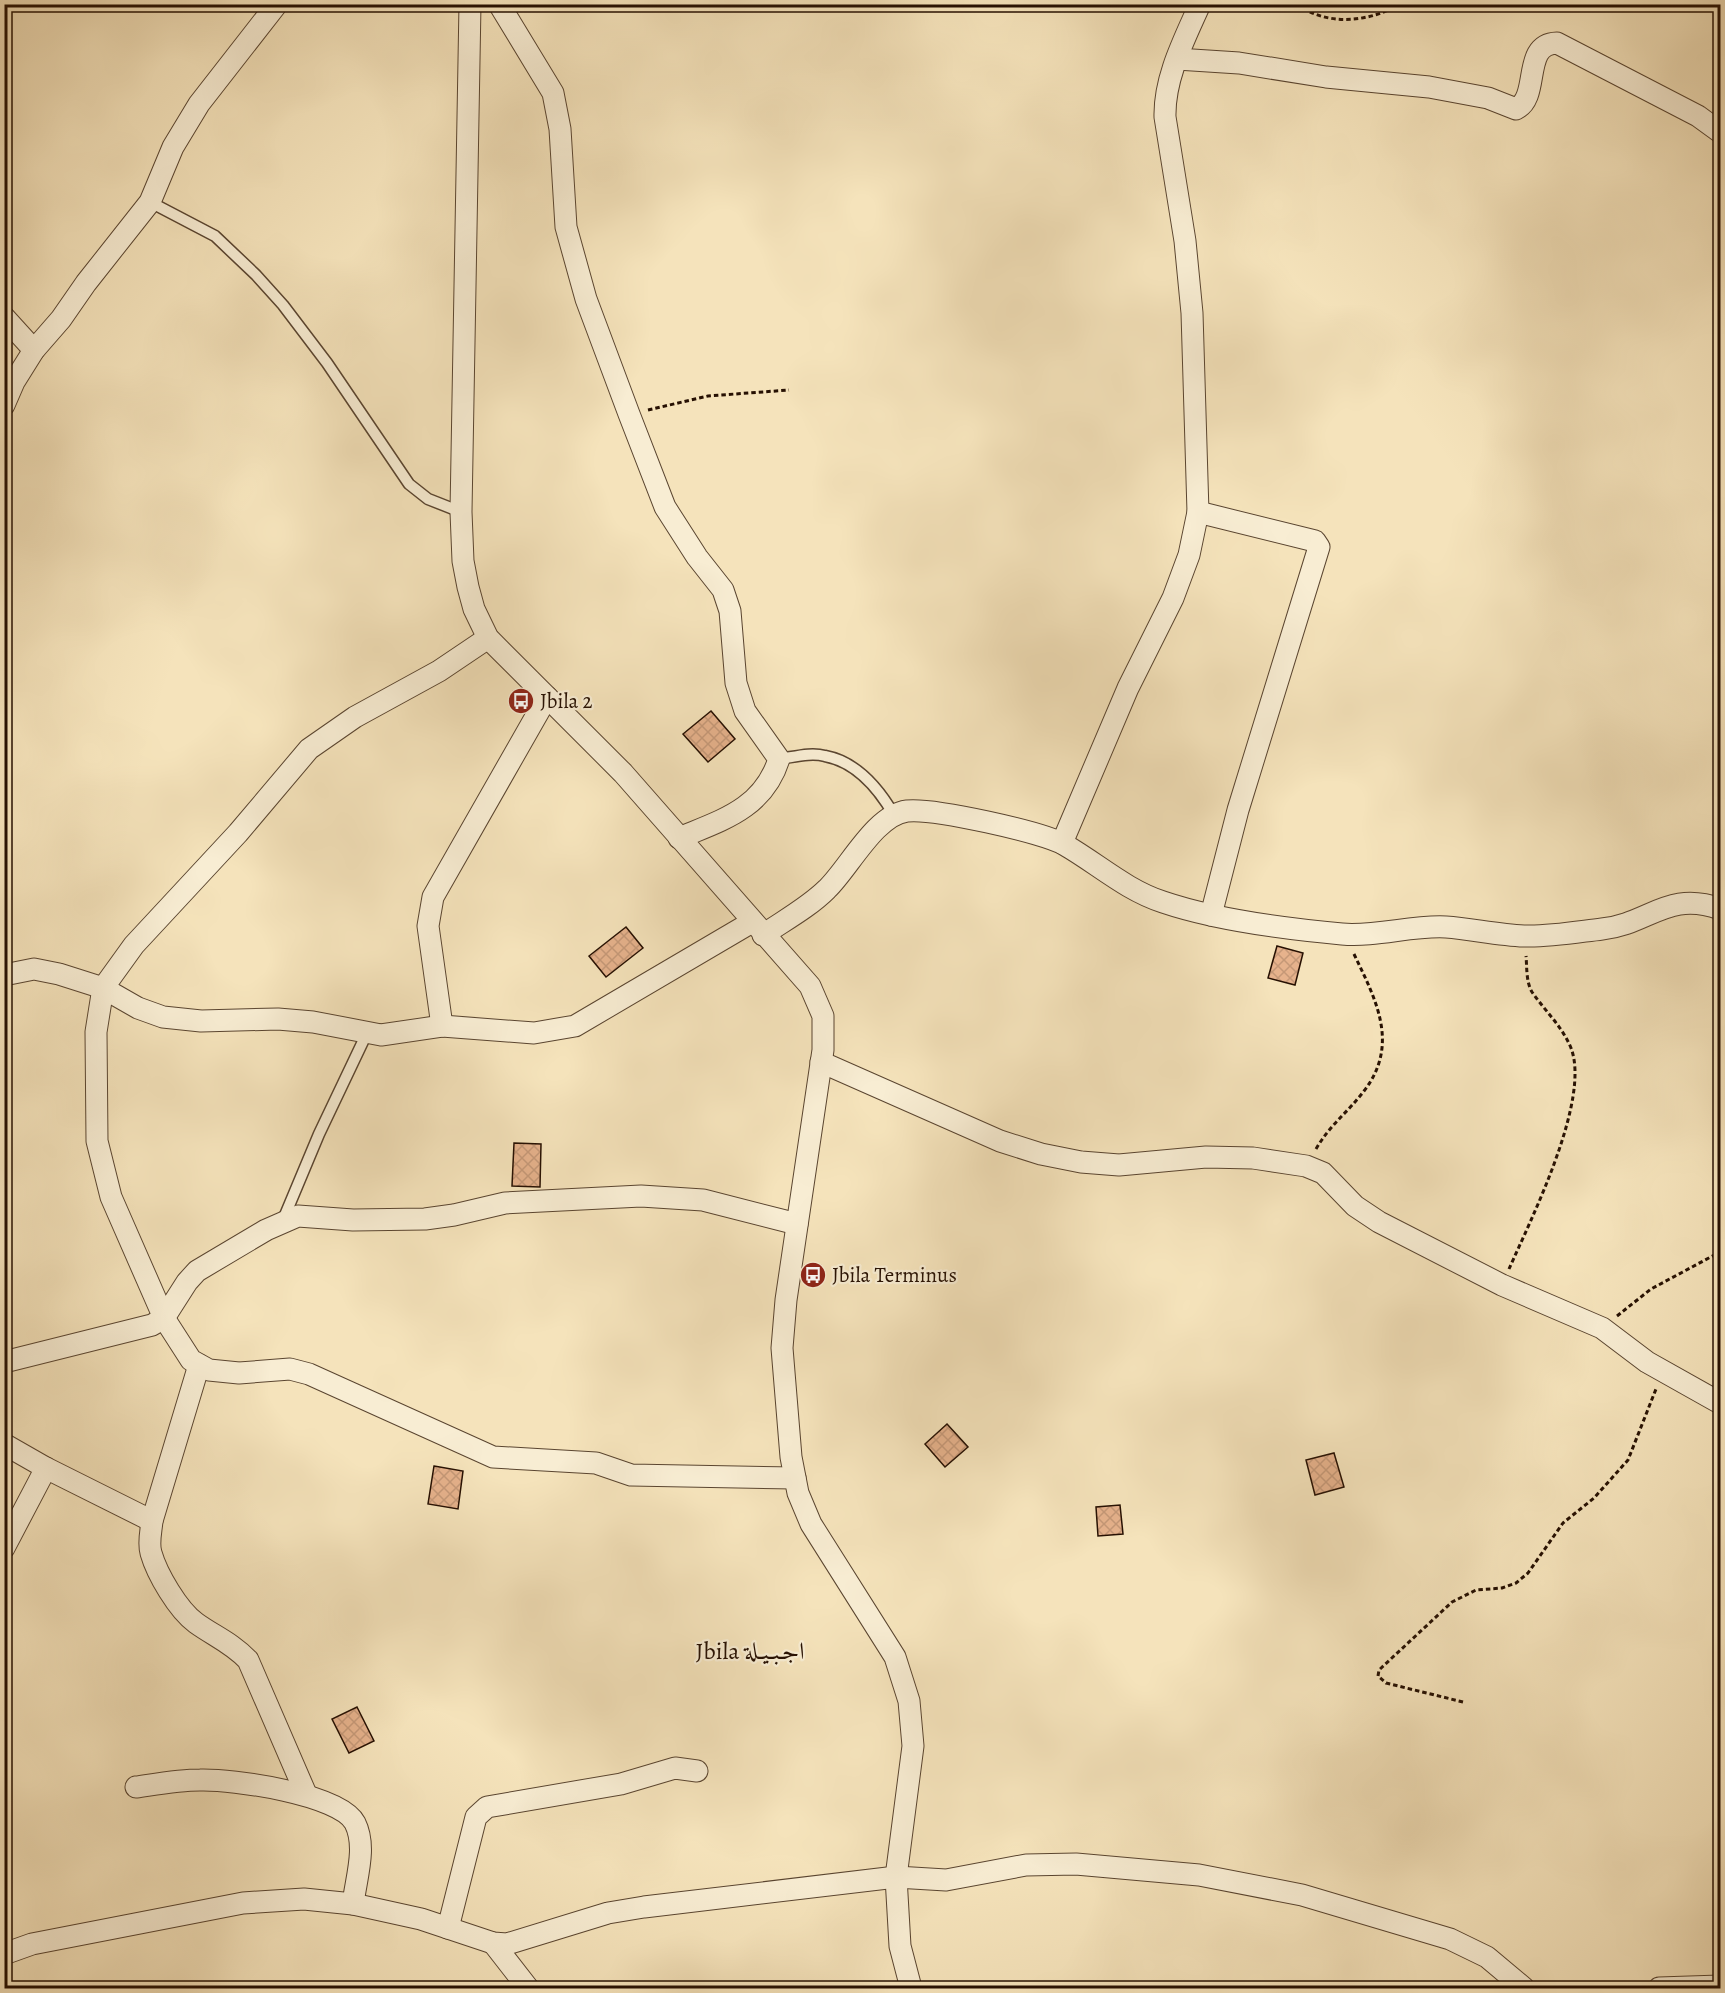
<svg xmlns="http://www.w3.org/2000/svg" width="1725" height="1993" font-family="Alegreya,Amiri,serif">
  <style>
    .building { fill: url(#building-cross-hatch); stroke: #261002; stroke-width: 1.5 }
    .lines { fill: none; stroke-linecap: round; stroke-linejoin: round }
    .service-casing { stroke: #5a4530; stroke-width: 13 }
    .minor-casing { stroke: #5a4530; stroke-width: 23 }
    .path { stroke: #261002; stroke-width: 3; stroke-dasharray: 4.5 3; stroke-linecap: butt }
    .service { stroke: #f8edd3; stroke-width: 10 }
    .minor { stroke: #f8edd3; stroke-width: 21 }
    .labels { text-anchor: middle; stroke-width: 4.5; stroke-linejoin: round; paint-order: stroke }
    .poi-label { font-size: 21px; fill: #261002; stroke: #f8edd3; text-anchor: start }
    .quarter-label { font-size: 24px; fill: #261002; stroke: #f8edd3 }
  </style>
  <defs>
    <pattern id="building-cross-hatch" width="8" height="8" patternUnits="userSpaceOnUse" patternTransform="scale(1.5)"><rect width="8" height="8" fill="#e6b28c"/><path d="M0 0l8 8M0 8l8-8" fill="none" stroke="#c59877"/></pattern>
  </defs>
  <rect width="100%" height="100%" fill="#f5e3bb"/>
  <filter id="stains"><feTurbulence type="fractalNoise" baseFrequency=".00333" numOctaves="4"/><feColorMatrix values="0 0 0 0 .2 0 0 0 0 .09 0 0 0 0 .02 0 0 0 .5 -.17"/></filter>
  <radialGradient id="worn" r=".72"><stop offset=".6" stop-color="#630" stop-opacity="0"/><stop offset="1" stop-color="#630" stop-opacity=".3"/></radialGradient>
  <g class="building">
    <path d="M711,711l24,28 -27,23 -25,-28z"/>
    <path d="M626,927l17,21 -37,29 -17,-21z"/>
    <path d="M1277,946l26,7 -8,32 -27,-7z"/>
    <path d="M514,1143l27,1 -1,43 -28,-1z"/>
    <path d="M947,1424l21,23 -23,20 -20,-23z"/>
    <path d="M1334,1453l10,34 -29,8 -9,-35z"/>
    <path d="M434,1466l29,5 -5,38 -30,-5z"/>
    <path d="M1120,1505l3,29 -25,2 -2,-29z"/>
    <path d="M357,1707l17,34 -25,12 -17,-34z"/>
  </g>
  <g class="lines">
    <g class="service-casing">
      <g id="service">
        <path d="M150,202l65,34 41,39 27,30 44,58 82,121 19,15 33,13"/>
        <path d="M779,759c15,-2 32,-7 46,-3 32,6 54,33 69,59"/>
        <path d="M283,1220l36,-86 48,-101"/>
      </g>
    </g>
    <g class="minor-casing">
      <g id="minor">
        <path d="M470,4l-9,508 2,49 5,26 6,22 14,29 135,135 187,213 13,30v34l-37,250 -4,48 9,109 7,36 13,31 84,133 14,44 4,45 -17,131 4,69 11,42"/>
        <path d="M499,4l54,89 7,36 6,98 20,72 43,115 36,93 32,50 26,33 7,21 6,72 9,28 34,48c-16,50 -57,61 -100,79"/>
        <path d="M1177,59l62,4 87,14 103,10 59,11 28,11c25,-12 5,-65 41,-66l141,73 22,16"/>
        <path d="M4,317l30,33"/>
        <path d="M4,405l10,-23 20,-32 27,-31 25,-36 64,-81 23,-55 26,-43 78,-100"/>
        <path d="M1198,512l117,29 4,6 -81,263 -27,105"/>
        <path d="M488,638l-49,33 -84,46 -46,32 -71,84 -104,112 -31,43 -7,44 1,109 14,56 53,121 27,42 18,10 30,3 51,-4 19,5 184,83 103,6 35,12 164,3"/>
        <path d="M1062,843l66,-155 45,-90 16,-43 9,-43 -6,-199 -7,-72 -20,-124c-1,-39 19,-77 35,-113"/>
        <path d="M763,935c22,-15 46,-28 64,-46 22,-21 48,-74 80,-78 26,-3 136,21 158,34 33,19 61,45 98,57 53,18 124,27 179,32 35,3 70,-9 104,-7 26,2 52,8 78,9 25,1 53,-4 78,-7 47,-5 66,-39 118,-20"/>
        <path d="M4,975l30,-6 25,5 44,14 35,20 25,9 38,4 77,-2 35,3 68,13 61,-9 92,7 41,-7 177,-104"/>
        <path d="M442,1026l-14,-100 5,-29 114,-200"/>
        <path d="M821,1062l179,79 41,13 40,8 38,3 87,-8 47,1 53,8 17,7 32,33 24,16 123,63 100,43 45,34 73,41"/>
        <path d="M4,1362l148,-37 12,-7 23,-36 10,-11 69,-41 32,-14 55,4 72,-1 29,-4 51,-12 136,-7 62,4 94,24"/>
        <path d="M199,1365l-47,156c-1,11 -4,22 -1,32 6,21 27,57 45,70 18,13 36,20 52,37l58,134"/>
        <path d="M4,1444l42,24 106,53"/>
        <path d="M4,1548l42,-80"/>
        <path d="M136,1787c21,-3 43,-7 64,-7 32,-1 140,14 155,43 12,24 1,55 -2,81"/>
        <path d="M448,1928l28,-111 11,-10 134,-23 54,-16 22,3"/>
        <path d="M493,1943l35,45"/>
        <path d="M4,1954l28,-10 211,-41 61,-4 49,5 68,15 72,24 14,1 101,-31 36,-6 252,-30 50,3 80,-15 50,-1 123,11 103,20 148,44 37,18 37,31"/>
        <path d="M1659,1988l61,-2"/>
      </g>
    </g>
    <g class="path">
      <path d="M1297,4c30,23 73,18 103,0"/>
      <path d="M648,410l60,-14 81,-6"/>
      <path d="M1316,1149c13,-23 32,-37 48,-58 36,-47 12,-91 -11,-139"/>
      <path d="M1509,1269c22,-50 82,-169 62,-221 -9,-22 -26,-37 -39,-56 -6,-10 -5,-25 -6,-36"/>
      <path d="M1617,1316l34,-27 69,-37"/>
      <path d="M1463,1702l-77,-19 -8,-7 1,-6 73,-68 24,-12 26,-2 14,-5 12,-10 35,-50 31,-25 34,-38 28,-71"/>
    </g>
    <use href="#service" class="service"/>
    <use href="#minor" class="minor"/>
  </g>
  <defs>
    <g id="bus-disc" transform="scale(1.35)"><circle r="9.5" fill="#8f2418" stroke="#f8edd3"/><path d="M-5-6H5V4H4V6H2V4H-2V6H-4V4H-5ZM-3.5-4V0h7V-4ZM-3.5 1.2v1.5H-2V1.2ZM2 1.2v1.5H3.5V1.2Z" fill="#fff"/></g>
  </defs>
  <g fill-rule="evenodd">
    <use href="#bus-disc" x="521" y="701"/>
    <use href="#bus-disc" x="813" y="1275"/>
  </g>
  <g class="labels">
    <g class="poi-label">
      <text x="540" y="708">Jbila 2</text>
      <text x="832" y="1282">Jbila Terminus</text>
    </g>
    <g class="quarter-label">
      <text x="750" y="1659">Jbila اجـبـيـلة</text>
    </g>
  </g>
  <rect width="1725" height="1993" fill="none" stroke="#f5e3bb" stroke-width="24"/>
  <rect x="6" y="6" width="1713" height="1981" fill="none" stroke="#261002" stroke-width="3"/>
  <rect x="12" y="12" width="1701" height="1969" fill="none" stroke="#261002" stroke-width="1.5"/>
  <rect width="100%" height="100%" filter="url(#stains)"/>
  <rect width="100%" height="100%" fill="url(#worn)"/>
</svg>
